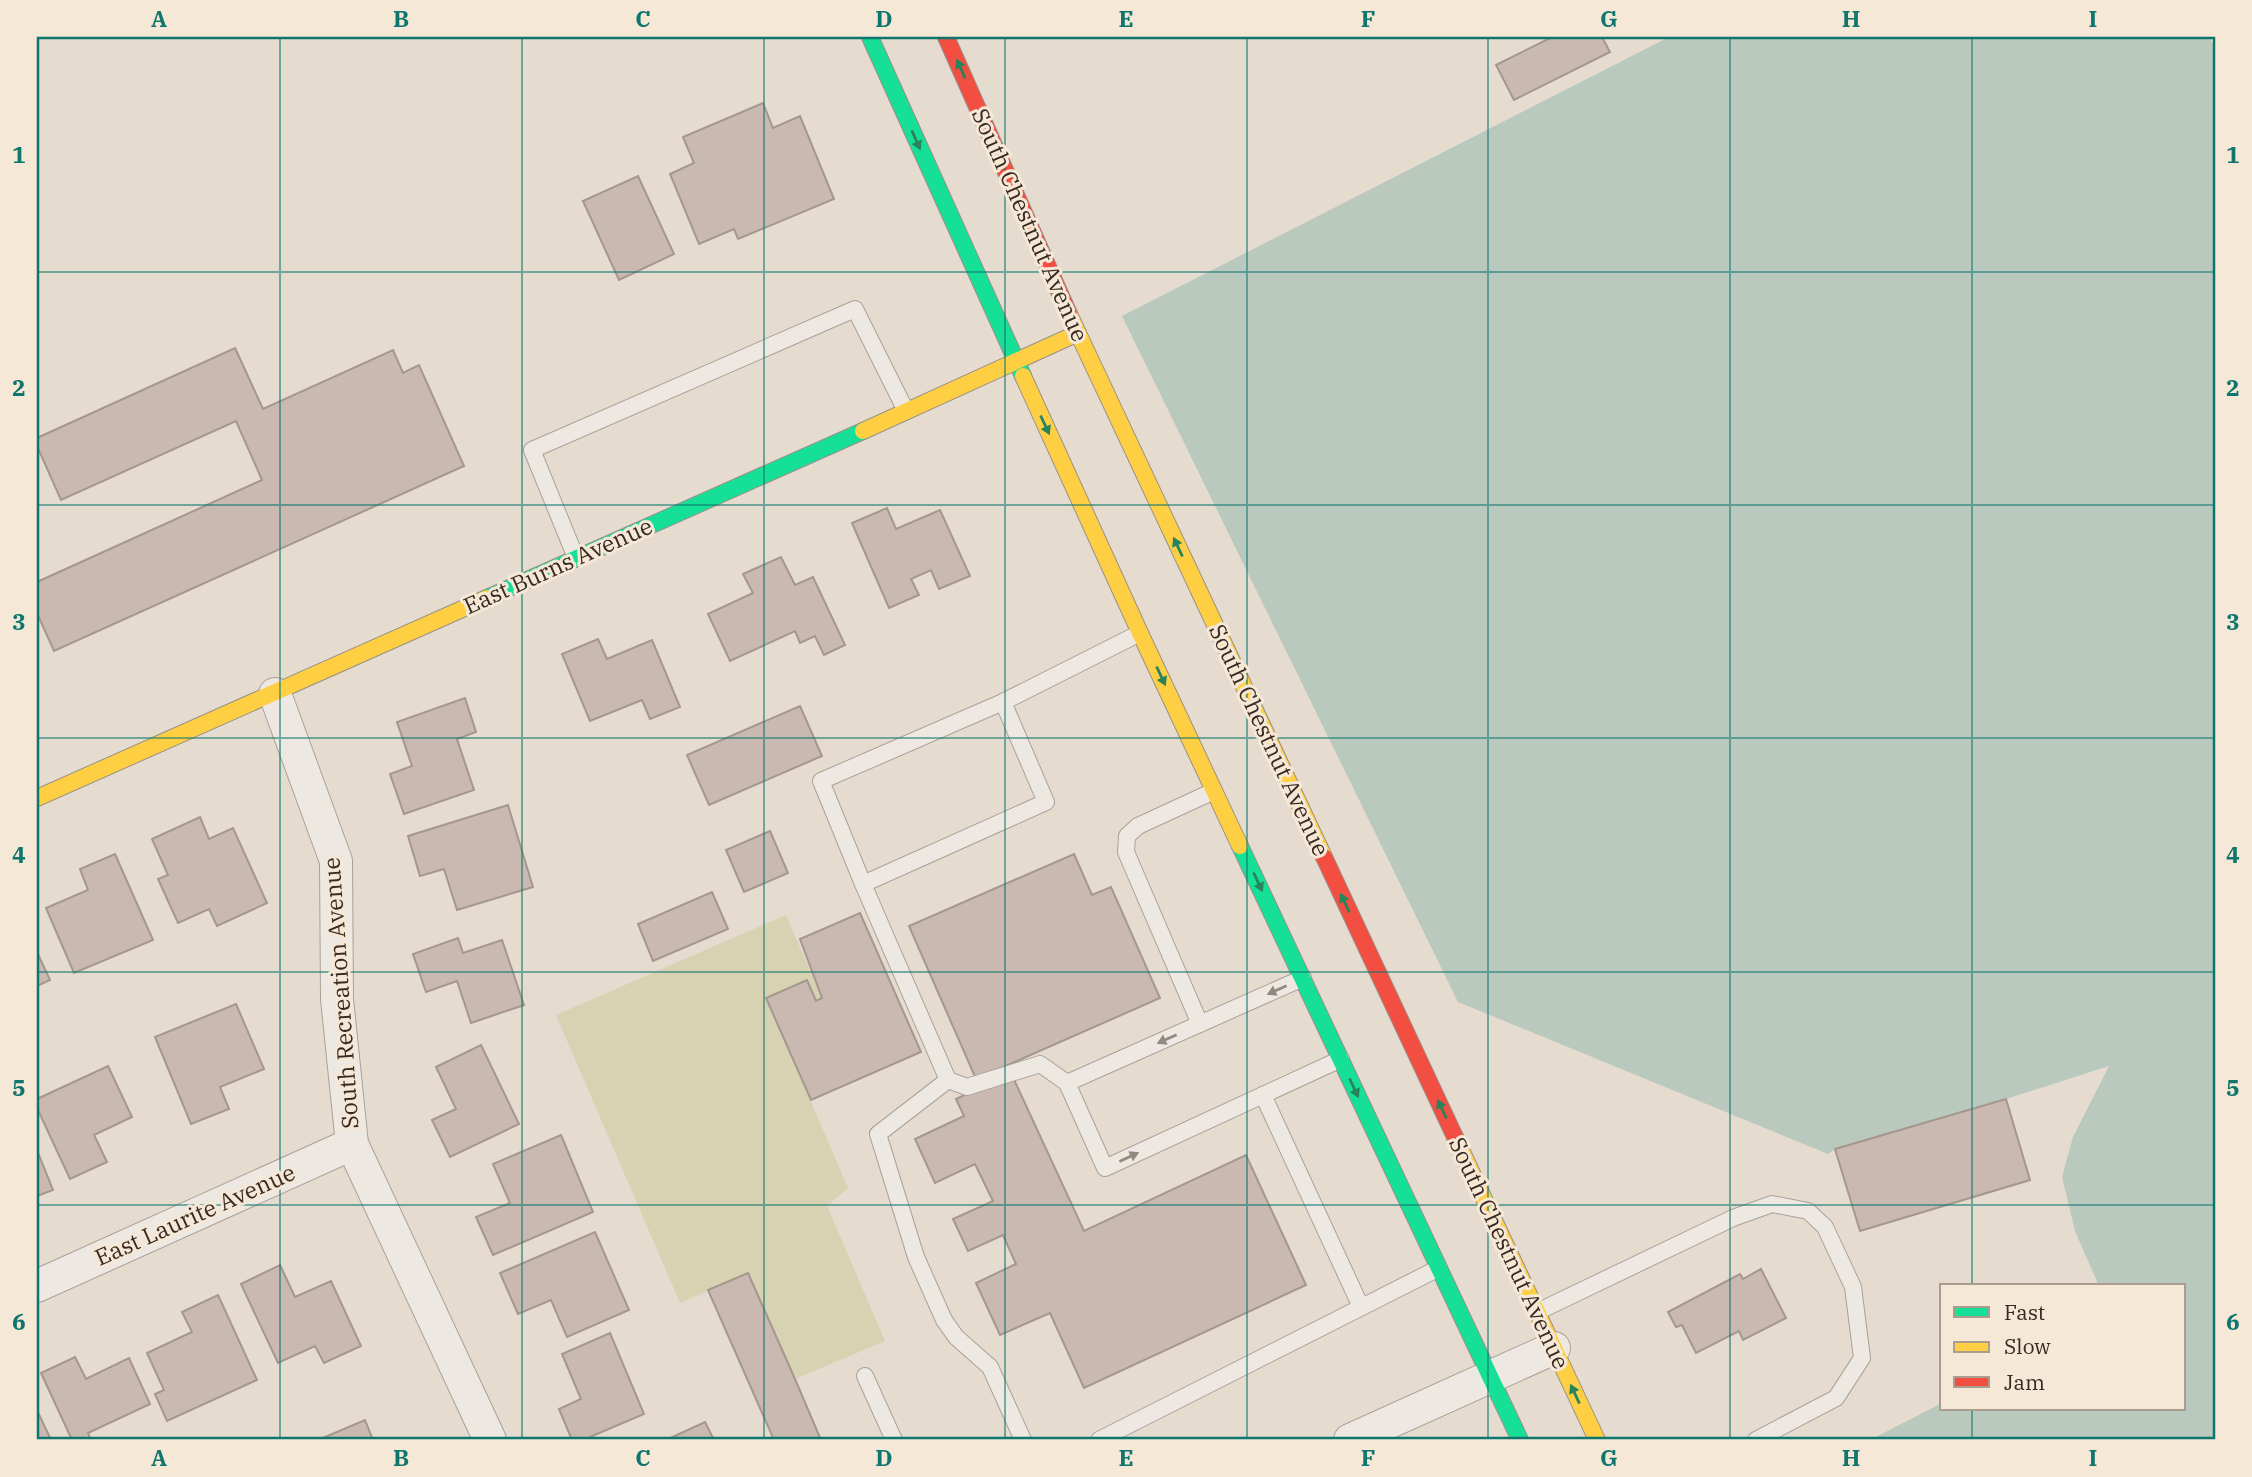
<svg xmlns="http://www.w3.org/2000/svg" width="2252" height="1477" font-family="'IBM Plex Serif',serif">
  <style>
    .green { fill: #d7d2b2 }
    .water { fill: #bac9be }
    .building { fill: #c9b9b0; stroke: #a5978e; stroke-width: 2 }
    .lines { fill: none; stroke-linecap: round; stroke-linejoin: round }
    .lane-casing { stroke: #aaa198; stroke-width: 18 }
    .street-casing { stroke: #aaa198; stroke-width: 34 }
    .fast-casing { stroke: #9a9088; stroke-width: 18 }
    .slow-casing { stroke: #9a9088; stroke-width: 18 }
    .jam-casing { stroke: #9a9088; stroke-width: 18 }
    .lane { stroke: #ede8e1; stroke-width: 16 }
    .street { stroke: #ede8e1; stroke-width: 32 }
    .fast { stroke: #16e098; stroke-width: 16 }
    .slow { stroke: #ffcf43; stroke-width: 16 }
    .jam { stroke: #f24e42; stroke-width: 16 }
    .oneway { fill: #28845c }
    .oneway2 { fill: #938880 }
    .grid { fill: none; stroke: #0f766e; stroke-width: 2; stroke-opacity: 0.55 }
    .labels { text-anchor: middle; stroke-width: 6; stroke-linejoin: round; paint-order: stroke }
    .street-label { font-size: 23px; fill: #392920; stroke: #f5e8d7 }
    .neatline { fill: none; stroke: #0f766e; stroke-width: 2.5 }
    .grid-label { font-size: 23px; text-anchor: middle; font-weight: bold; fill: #0f766e }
  </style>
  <rect width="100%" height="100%" fill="#e5dbcf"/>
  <path class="green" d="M786,915l36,83 -6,3 -10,-21 -40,18 82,190 -21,18 58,135 -90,38 -47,-106 -68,30 -124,-288z"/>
  <path class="water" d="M1669,37h540l6,11v1392h-345l72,-37v6h242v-123h-85l-24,-55 -13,-54 11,-40 36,-71 -103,33 -171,50 -7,5 -370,-152 -336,-686z"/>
  <g class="building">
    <path d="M1552,37h50l8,15 -96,48 -18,-35z"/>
    <path d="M763,103l10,25 27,-12 34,83 -96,40 -4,-10 -35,15 -29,-70 24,-11 -11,-26z"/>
    <path d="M638,176l36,78 -55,26 -36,-79z"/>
    <path d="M235,348l28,61 130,-59 10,23 16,-8 45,101 -410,185 -17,-38v-31l225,-102 -26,-59 -175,79 -24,-54v-8z"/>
    <path d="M887,508l9,21 44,-19 30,66 -31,13 -8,-19 -20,9 8,16 -30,13 -37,-85z"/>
    <path d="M781,557l14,28 18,-8 32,68 -21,10 -9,-19 -15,7 -5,-12 -65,30 -22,-47 45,-21 -10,-19z"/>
    <path d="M598,639l9,20 45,-19 28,67 -30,12 -8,-19 -52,21 -28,-67z"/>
    <path d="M465,698l11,34 -19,7 17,51 -70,24 -14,-40 22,-8 -15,-44z"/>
    <path d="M800,706l22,50 -113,49 -22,-50z"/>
    <path d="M508,805l25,82 -76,23 -13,-41 -24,7 -12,-40z"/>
    <path d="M200,817l9,22 24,-11 34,75 -50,23 -8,-17 -31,14 -20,-44 10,-4 -16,-36z"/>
    <path d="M770,831l18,42 -44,19 -18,-42z"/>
    <path d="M115,854l38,86 -79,33 -28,-65 42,-18 -8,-21z"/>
    <path d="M1074,854l18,41 19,-8 49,111 -184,81 -67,-153z"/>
    <path d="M712,892l16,37 -75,32 -15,-37z"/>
    <path d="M860,913l61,139 -110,48 -45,-102 41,-18 9,21 6,-3 -22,-59z"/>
    <path d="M458,938l5,15 39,-13 22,65 -53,18 -14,-42 -31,11 -13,-38z"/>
    <path d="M37,952l13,28 -13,6z"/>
    <path d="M236,1004l28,65 -44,18 9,22 -38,15 -36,-87z"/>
    <path d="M481,1045l38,79 -69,33 -18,-37 24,-11 -20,-42z"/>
    <path d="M108,1066l24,51 -38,18 13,27 -37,17 -33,-71v-9z"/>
    <path d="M1011,1073l73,158 162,-76 60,130 -222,103 -34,-75 -50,22 -24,-52 40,-19 -13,-29 -35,16 -15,-32 40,-18 -18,-37 -40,19 -20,-44 49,-23 -8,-17z"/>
    <path d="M2006,1099l24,81 -170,51 -25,-82z"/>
    <path d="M561,1135l32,77 -100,43 -17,-38 34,-14 -17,-39z"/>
    <path d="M37,1150l16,40 -16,6z"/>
    <path d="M595,1232l34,78 -62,27 -16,-37 -33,14 -18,-41z"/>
    <path d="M280,1265l15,32 36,-16 30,65 -37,17 -9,-17 -37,17 -37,-79z"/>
    <path d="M1761,1269l25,49 -43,22 -4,-9 -43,22 -14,-28 -6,2 -8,-15 72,-38 3,5z"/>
    <path d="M748,1273l47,106 26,61h-47l-66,-150z"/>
    <path d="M218,1295l39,85 -90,41 -12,-27 9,-4 -17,-37 45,-21 -10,-20z"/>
    <path d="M610,1333l34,81 -61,26h-11l-13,-31 22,-10 -19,-45z"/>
    <path d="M75,1357l11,22 43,-21 21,46 -62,29 3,7h-19l-31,-67z"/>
    <path d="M37,1410l14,30h-14z"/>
    <path d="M365,1420l8,20h-55z"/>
    <path d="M705,1422l8,16 -5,2h-42z"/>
  </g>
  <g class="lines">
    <g class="lane-casing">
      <g id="lane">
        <path d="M576,558l-44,-108 323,-141 51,102"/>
        <path d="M1003,702l43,100 -183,82 85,196 -70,54 38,123 28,63 12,17 34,30 33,73"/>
        <path d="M863,884l-42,-103 182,-79 137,-69"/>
        <path d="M1303,978l-236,105 38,85 236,-109"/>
        <path d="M1200,1024l-74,-172 1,-16 11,-10 76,-35"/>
        <path d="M948,1080l19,7 73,-23 27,19"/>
        <path d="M1263,1095l98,212"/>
        <path d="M1537,1312l196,-94 39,-14 36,7 17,16 28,60 9,71 -26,40 -80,42"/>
        <path d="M865,1376l29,64"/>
        <path d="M1099,1440l340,-172"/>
      </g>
    </g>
    <g class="street-casing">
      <g id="street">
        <path d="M275,694l61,167 1,138 15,145 138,296"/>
        <path d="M37,1286l315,-142"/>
        <path d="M1350,1440l204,-92"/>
      </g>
    </g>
    <g class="fast-casing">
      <g id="fast">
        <path d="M870,37l153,339"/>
        <path d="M487,598l376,-167"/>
        <path d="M1240,846l280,594"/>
      </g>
    </g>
    <g class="slow-casing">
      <g id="slow">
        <path d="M1069,314l255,543"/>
        <path d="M1023,376l117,257 100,213"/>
        <path d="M863,431l215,-98"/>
        <path d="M37,798l450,-200"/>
        <path d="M1455,1137l142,303"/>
      </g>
    </g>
    <g class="jam-casing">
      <g id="jam">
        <path d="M946,37l123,277"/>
        <path d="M1324,857l131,280"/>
      </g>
    </g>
    <use href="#lane" class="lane"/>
    <use href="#street" class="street"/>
    <use href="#fast" class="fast"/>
    <use href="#slow" class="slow"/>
    <use href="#jam" class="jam"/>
  </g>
  <defs><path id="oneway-solid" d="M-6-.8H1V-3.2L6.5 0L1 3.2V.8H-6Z" transform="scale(1.75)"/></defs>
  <g class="oneway">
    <use href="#oneway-solid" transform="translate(961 69) rotate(-114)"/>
    <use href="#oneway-solid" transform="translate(916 140) rotate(66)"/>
    <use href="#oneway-solid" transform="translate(1045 425) rotate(65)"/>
    <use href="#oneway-solid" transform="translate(1178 547) rotate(-115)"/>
    <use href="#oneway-solid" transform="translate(1161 676) rotate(65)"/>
    <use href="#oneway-solid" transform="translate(1258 882) rotate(65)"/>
    <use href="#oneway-solid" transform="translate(1345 903) rotate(-115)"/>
    <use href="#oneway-solid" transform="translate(1354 1088) rotate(65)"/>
    <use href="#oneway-solid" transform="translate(1442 1109) rotate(-115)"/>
    <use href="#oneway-solid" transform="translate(1575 1394) rotate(-115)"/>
  </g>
  <g class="oneway2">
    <use href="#oneway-solid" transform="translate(1277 990) rotate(156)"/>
    <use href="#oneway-solid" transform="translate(1167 1039) rotate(156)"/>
    <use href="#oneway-solid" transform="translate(1129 1157) rotate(-25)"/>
  </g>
  <path class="grid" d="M280,37v1403M522,37v1403M764,37v1403M1005,37v1403M1247,37v1403M1488,37v1403M1730,37v1403M1972,37v1249M37,272h2178M37,505h2178M37,738h2178M37,972h2178M37,1205h2178M1972,1409v31"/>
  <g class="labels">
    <g class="street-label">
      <text transform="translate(1030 225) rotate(66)" y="8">South Chestnut Avenue</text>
      <text transform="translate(558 566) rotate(-24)" y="8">East Burns Avenue</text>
      <text transform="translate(1269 740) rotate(65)" y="8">South Chestnut Avenue</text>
      <text transform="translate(341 993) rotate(-94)" y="8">South Recreation Avenue</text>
      <text transform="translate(195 1215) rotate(-24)" y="8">East Laurite Avenue</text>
      <text transform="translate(1509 1253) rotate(65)" y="8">South Chestnut Avenue</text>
    </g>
  </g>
  <rect width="2252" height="1477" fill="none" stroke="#f5e8d7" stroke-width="77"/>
  <rect x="1940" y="1284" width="245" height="126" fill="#f5e8d7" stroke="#aa9c8e" stroke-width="2"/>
  <rect x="1954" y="1307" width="35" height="10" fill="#16e098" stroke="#aa9c8e" stroke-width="2"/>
  <text x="2004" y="1320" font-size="21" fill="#392920">Fast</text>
  <rect x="1954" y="1342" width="35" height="10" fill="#ffcf43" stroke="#aa9c8e" stroke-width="2"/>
  <text x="2004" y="1354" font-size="21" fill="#392920">Slow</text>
  <rect x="1954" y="1377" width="35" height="10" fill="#f24e42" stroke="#aa9c8e" stroke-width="2"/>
  <text x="2004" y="1390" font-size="21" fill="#392920">Jam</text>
  <rect x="38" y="38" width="2176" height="1400" class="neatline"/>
  <g class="grid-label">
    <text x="159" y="27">A</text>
    <text x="401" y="27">B</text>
    <text x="643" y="27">C</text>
    <text x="884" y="27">D</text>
    <text x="1126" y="27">E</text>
    <text x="1368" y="27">F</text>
    <text x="1609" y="27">G</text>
    <text x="1851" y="27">H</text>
    <text x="2093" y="27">I</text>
    <text x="19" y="163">1</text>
    <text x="2233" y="163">1</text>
    <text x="19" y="396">2</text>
    <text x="2233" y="396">2</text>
    <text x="19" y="630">3</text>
    <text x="2233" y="630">3</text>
    <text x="19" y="863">4</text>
    <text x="2233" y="863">4</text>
    <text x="19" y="1096">5</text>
    <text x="2233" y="1096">5</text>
    <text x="19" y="1330">6</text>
    <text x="2233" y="1330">6</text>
    <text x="159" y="1466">A</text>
    <text x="401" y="1466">B</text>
    <text x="643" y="1466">C</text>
    <text x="884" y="1466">D</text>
    <text x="1126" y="1466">E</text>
    <text x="1368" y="1466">F</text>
    <text x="1609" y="1466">G</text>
    <text x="1851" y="1466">H</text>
    <text x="2093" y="1466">I</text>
  </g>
</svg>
